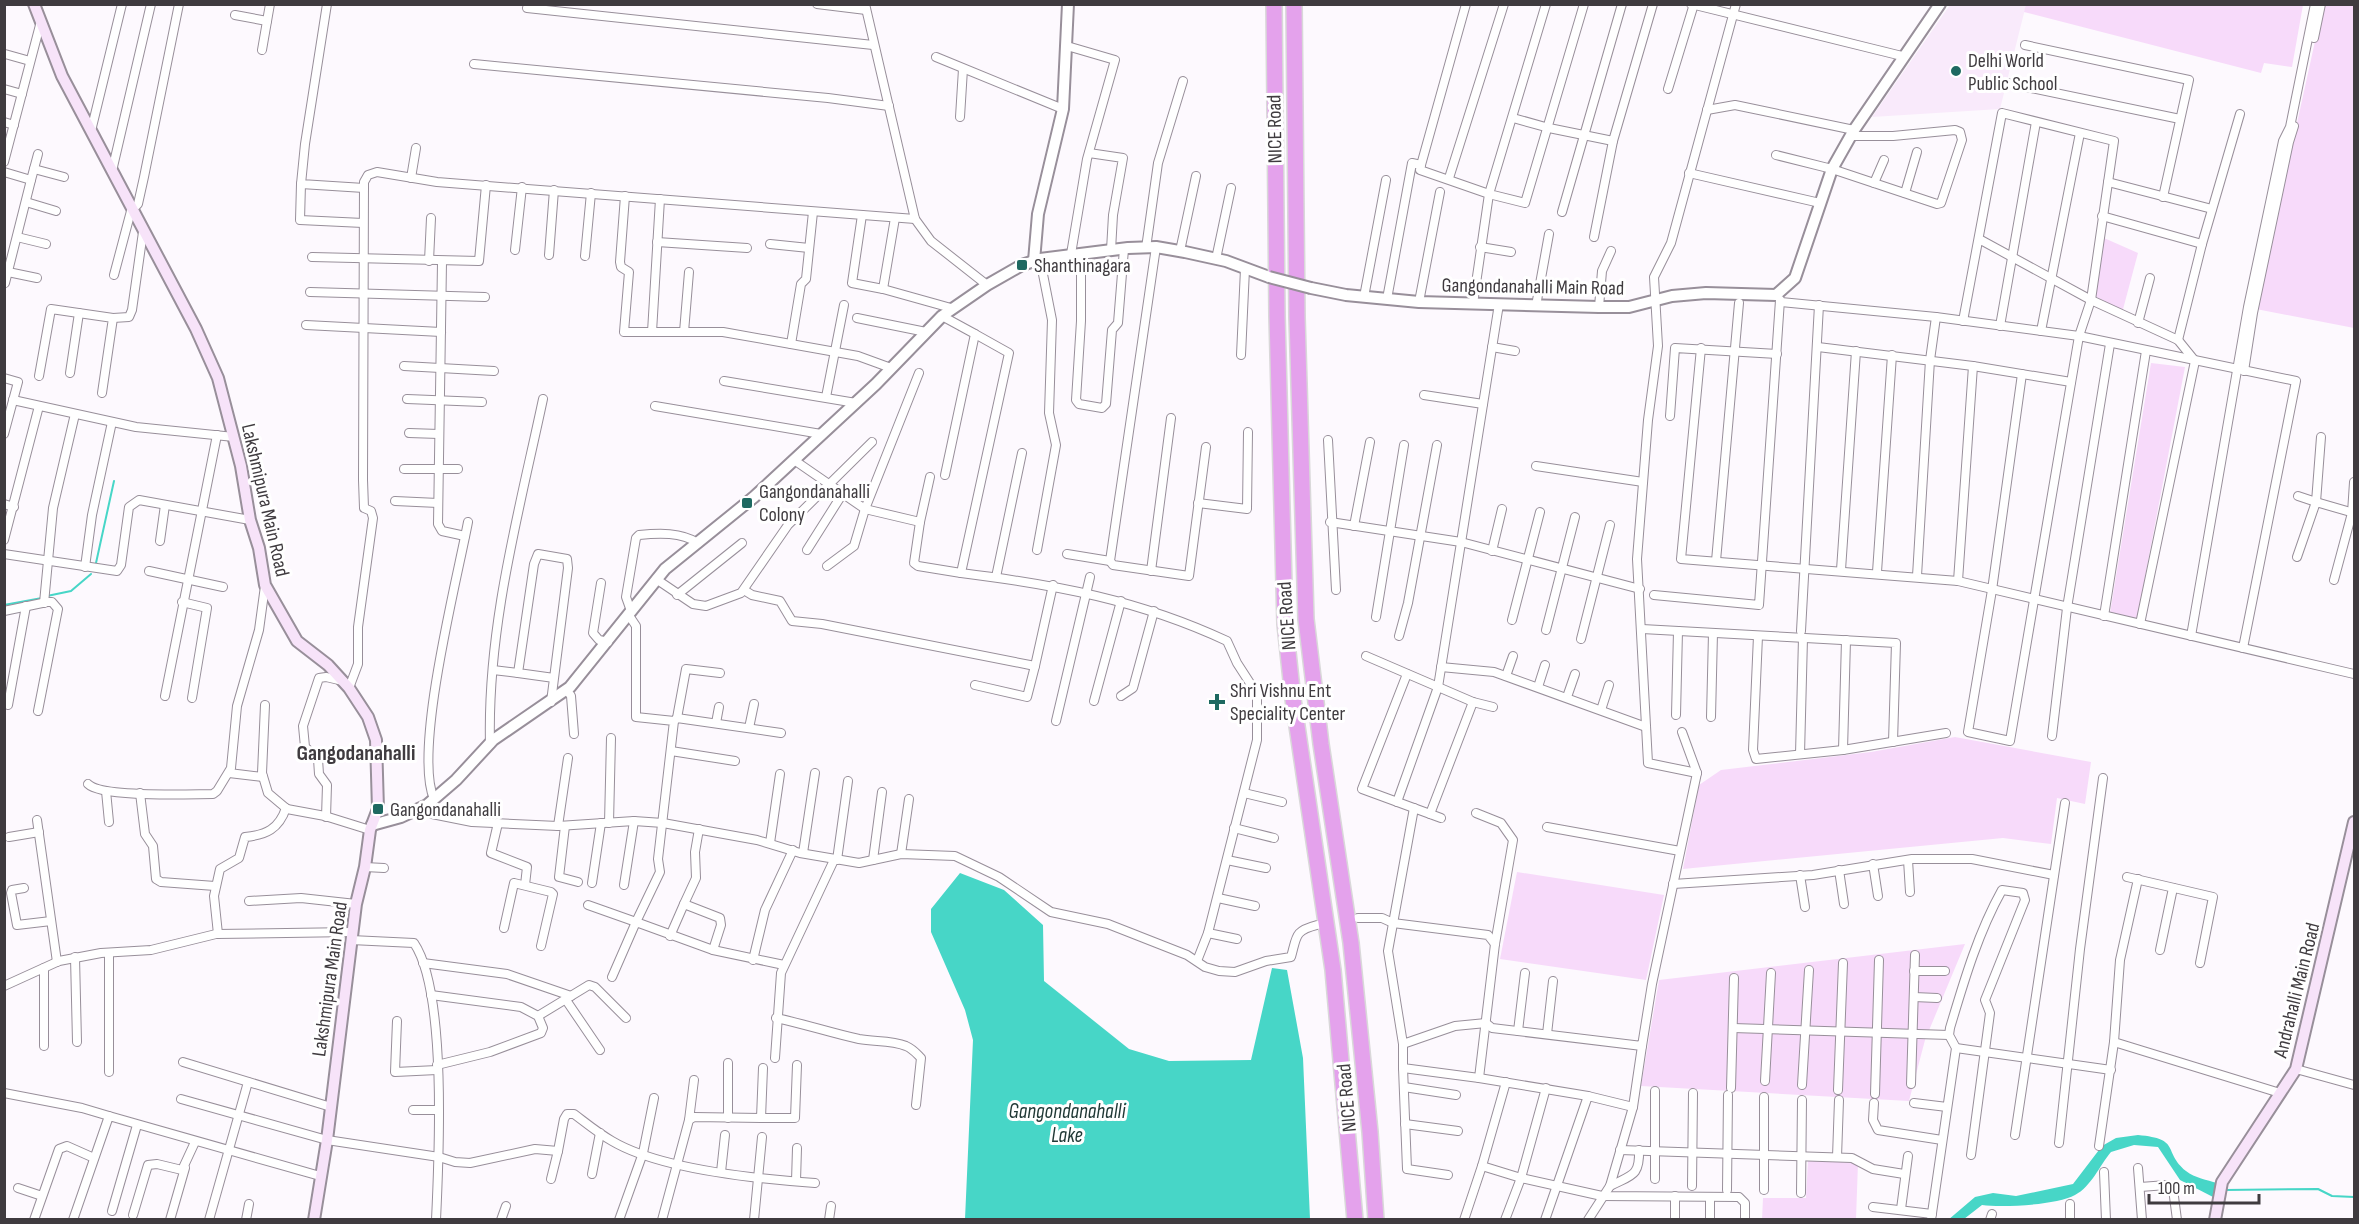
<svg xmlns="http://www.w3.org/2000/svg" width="2359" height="1224" font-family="'Sofia Sans Condensed',sans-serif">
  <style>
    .built { fill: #f9eafb }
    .green { fill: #f7dafa }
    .water { fill: #47d6c7 }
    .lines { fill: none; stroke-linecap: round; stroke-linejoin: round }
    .stream { stroke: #47d6c7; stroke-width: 2 }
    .minor-casing { stroke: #988f9a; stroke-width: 10 }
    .tertiary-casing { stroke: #988f9a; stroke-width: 14 }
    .secondary-casing { stroke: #988f9a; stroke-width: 14 }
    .motorway-casing { stroke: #d9d8d9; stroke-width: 18 }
    .minor { stroke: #fff; stroke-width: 8 }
    .tertiary { stroke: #fff; stroke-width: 10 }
    .secondary { stroke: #f7e3f9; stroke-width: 10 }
    .motorway { stroke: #e4a2ec; stroke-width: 15 }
    .tertiary-bridge-casing { stroke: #988f9a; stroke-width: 14; stroke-linecap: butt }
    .tertiary-bridge { stroke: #fff; stroke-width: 10 }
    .poi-dot { fill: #1e6961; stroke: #fff; stroke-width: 2 }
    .labels { text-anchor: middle; stroke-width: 6; stroke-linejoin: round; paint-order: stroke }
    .poi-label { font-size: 20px; fill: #3f3b3f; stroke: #fff; text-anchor: start }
    .street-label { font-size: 20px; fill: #3f3b3f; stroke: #fff }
    .water-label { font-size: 21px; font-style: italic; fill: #213936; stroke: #fff }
    .quarter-label { font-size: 22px; font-weight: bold; fill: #3f3b3f; stroke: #fff }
  </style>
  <rect width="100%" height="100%" fill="#fdf9fe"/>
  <path class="built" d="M1950,5h76l-26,104 -128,8z"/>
  <g class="green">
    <path d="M2026,4h277v1l-11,62 -28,-4 -3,10 -237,-61z"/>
    <path d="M2323,5h31v323l-98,-19z"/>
    <path d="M2104,238l34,15 -16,60 -27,-17z"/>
    <path d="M2151,363l34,4 -48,252 -27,-6z"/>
    <path d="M1955,737l136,25 -6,42 -28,-6 -6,46 -48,-6 -320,31 16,-84 22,-15 150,-18z"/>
    <path d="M1517,872l147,23 -18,85 -146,-21z"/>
    <path d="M1965,944l-40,96 -16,61 -268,-15 18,-106z"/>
    <path d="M1808,1160l50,3 -2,56 -94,1 1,-22h43z"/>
  </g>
  <g class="water">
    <path d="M960,873l44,17 39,35 1,56 85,68 40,12 82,-1 21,-92 15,2 16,88 7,161h-345l8,-179 -8,-30 -34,-78v-23z"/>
    <path d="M2138,1135c44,4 24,16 48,36 9,7 21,9 31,12l-4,14 -33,-17 -22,-33 -24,-2 -23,7c-11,13 -20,35 -36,43 -18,10 -73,13 -93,10l-18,14 -16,1 27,-23 18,-4 23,3 57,-12 29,-38 14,-8z"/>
  </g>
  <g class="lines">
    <g class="stream">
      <path d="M96,563l18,-82"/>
      <path d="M47,596l24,-5 20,-17"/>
      <path d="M4,605l38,-7"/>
      <path d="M2225,1190l93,-1 14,7 22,1"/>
    </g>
    <g class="minor-casing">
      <g id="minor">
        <path d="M327,4l-22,140 -4,40 63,4"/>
        <path d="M817,4l49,6"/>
        <path d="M865,4l50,215 16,22 56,44"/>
        <path d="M1546,4l-57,190 36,9 59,-199"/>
        <path d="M1691,4l211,52"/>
        <path d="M527,8l346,37"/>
        <path d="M235,15l32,6"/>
        <path d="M2314,38l7,-34"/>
        <path d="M2025,45l164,35 -26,117"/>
        <path d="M1067,46l48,14 -28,99 -16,95"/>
        <path d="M262,50l8,-46"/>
        <path d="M5,54l25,7"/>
        <path d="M936,57l127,52"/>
        <path d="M474,64l354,34 61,8"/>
        <path d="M2007,83l173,36"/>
        <path d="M4,89l18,5"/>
        <path d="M1668,89l26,-85"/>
        <path d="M1707,110l28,-5 119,25"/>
        <path d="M960,117l3,-48"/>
        <path d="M1513,118l36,10 64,13 40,-137"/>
        <path d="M4,122l10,3"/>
        <path d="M91,131l31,-127"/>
        <path d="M1089,153l34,5 -10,57 -2,35"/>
        <path d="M1776,155l56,14 105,35 4,-1 21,-63 -2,-8 -5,-2 -62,6h-42"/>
        <path d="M4,162l36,-137"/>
        <path d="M1421,165l-1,5 69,24 -16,110"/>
        <path d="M34,169l30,8"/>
        <path d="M112,171l39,-167"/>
        <path d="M4,172l27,8 -26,103"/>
        <path d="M1689,173l131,30"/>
        <path d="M411,178l5,-30"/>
        <path d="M1449,178l55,-174"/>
        <path d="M31,180l7,-26"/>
        <path d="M2108,182l104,27"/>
        <path d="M1874,183l10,-23"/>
        <path d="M301,184l-1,36 63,3"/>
        <path d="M1905,193l12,-41"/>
        <path d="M625,196l-5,66 1,5 8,5 -5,60h99l135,24 33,12"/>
        <path d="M26,202l30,9"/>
        <path d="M1562,212l60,-208"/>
        <path d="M862,215l-10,68 31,6 68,19"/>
        <path d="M2102,216l100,28"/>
        <path d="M17,237l29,7"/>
        <path d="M1594,237l19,-96"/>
        <path d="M657,242l90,6"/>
        <path d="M770,244l39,4"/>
        <path d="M1156,247l-46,314 3,4 76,11 17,-129"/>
        <path d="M1480,247l31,5"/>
        <path d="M1146,248l12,-85 25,-82"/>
        <path d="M515,250l7,-63"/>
        <path d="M1180,251l16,-75"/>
        <path d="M1081,253v68l-5,79 3,4 23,4 4,-4 6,-74 6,-7 6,-74"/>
        <path d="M549,255l5,-65"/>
        <path d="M585,256l6,-63"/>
        <path d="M312,257l167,4 7,-76"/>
        <path d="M1216,259l15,-71"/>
        <path d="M429,261l2,-43"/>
        <path d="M442,262l-4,262 4,7 23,5"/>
        <path d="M8,272l29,6"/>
        <path d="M114,275l17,-64 7,-7 6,-27 35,-173"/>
        <path d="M883,289l12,-71"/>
        <path d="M310,292l175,5"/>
        <path d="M1364,297l22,-117"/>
        <path d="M1387,299l25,-136 9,2 45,-161"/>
        <path d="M1419,302l21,-110"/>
        <path d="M1781,302l155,15 143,19 217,45 -53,267"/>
        <path d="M1536,306l13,-72"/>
        <path d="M1599,307l3,-36 9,-20"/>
        <path d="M942,316l33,18 -30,141"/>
        <path d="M113,318l16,-1 3,-7 11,-78"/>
        <path d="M857,318l69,14"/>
        <path d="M1963,321l39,-208 112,28 -23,159 -112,-61"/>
        <path d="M2138,323l12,-45"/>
        <path d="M306,325l135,7"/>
        <path d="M2000,326l36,-204"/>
        <path d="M2041,331l39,-198"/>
        <path d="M652,332l8,-133"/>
        <path d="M684,332l5,-60"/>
        <path d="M975,334l34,19 -48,220c96,12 178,27 266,68l10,22 20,31v46l-49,193 29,6"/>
        <path d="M2178,340l24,-96 38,-130"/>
        <path d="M791,344l10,-60 5,-5 7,-67"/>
        <path d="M1492,347l23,4"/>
        <path d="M1818,347l155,19 98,16"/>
        <path d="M1701,348l-20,211 277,22 396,93"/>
        <path d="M1241,355l4,-86"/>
        <path d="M404,366l90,5"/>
        <path d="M2244,371l9,-58 36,-171 5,-16"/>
        <path d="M70,373l9,-60"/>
        <path d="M2022,374l-30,216 -24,142 42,9 69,-405 12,-36 87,40 17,21 -55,263"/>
        <path d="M39,376l12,-67 62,9 -11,75"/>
        <path d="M4,378l14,4 -14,52"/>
        <path d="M724,381l132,22"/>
        <path d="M1424,395l59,9"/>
        <path d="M826,397l18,-92"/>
        <path d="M407,399l75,3"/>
        <path d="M13,400l123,27 98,10"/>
        <path d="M655,406l166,28"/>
        <path d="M1670,416l5,-68 102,6"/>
        <path d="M409,433l30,1"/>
        <path d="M1328,440l8,150"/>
        <path d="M794,460l71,49 55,13 10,-45"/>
        <path d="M1536,466l107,16"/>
        <path d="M404,469h54"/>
        <path d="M2298,496l18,6 5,-65"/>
        <path d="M395,501l43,2"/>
        <path d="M1198,503l49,6 1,-77"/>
        <path d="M4,504l10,3"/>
        <path d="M920,522l-6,41 4,3 43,7"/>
        <path d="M1330,522l131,20 179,47"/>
        <path d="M1354,526l16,-84"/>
        <path d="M4,540l35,-134"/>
        <path d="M160,541l5,-36"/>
        <path d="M807,550l36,-57"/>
        <path d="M1037,550l19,-105 -7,-32 3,-93 -12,-61"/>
        <path d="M1492,551l10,-42"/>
        <path d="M4,554l113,17 4,-6 8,-58 10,-7 111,20"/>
        <path d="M1067,554l43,7"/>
        <path d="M2297,557l19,-55 38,11"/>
        <path d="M1716,561l23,-258"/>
        <path d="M827,566l27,-20 11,-37 54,-136"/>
        <path d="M85,567l7,-52 20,-93"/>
        <path d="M1841,570l15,-219"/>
        <path d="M149,571l74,16"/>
        <path d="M1151,571l20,-153"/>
        <path d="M1877,572l15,-217"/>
        <path d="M1917,576l13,-216 6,-43"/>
        <path d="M996,577l26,-124"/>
        <path d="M656,579l37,25 13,2 35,-13 47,-68 84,-83"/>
        <path d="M2334,580l18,-67 2,-31"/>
        <path d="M1958,581l15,-215"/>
        <path d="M601,583l-8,50 6,7 9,2"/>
        <path d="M744,590l8,5 28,6 12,20 30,3 213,42 18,-81"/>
        <path d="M677,595l65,-52"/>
        <path d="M1654,595l105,10 21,-305"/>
        <path d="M182,602l25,6 -15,90"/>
        <path d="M44,603l9,-95 22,-94"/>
        <path d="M4,611l43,-9h5l6,7 -20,102"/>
        <path d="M631,611l-5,-14 10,-59 3,-3c20,-2 42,-3 59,8"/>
        <path d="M2104,616l42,-265"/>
        <path d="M1376,617l28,-172"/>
        <path d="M1512,620l28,-108"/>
        <path d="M1642,629l254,14 -3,99"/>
        <path d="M1546,630l29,-113"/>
        <path d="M1801,631l18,-326"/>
        <path d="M1399,636l9,-33 29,-158"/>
        <path d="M1758,636l-5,114 3,9 87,-9 103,-17"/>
        <path d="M2191,636l57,-329 35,-166 7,-14 25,-123"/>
        <path d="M1581,639l29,-114"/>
        <path d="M1366,656l107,46 20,5"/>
        <path d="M1441,667l53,5 152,55"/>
        <path d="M493,670l25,3"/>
        <path d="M1407,674l-45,115 79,29"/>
        <path d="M1506,676l7,-20"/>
        <path d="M975,685l52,12 8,-31"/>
        <path d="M1538,687l7,-22"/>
        <path d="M349,688l9,-24v-37l15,-109 -2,-7 -7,-3 -1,-28 1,-298 4,-7 9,-3 60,10 478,37"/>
        <path d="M567,690l4,6 3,38"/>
        <path d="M165,696l52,-261"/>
        <path d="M1121,696l12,-8 21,-77"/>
        <path d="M1567,697l8,-23"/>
        <path d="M1094,701l27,-100"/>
        <path d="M551,702l17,-134 -1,-9 -29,-5 -4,10 -16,109 36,5"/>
        <path d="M8,705l18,-99"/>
        <path d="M265,705l-3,68 6,20 19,16 38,7 45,14"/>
        <path d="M1601,710l8,-25"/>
        <path d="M1676,715l2,-84"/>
        <path d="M1711,717l2,-84"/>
        <path d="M677,718l9,-49 34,4"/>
        <path d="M674,721l3,-3 104,15"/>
        <path d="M1056,721l34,-144"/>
        <path d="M716,723l3,-16"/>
        <path d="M749,728l5,-24"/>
        <path d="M1682,732l15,41"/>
        <path d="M2052,736l15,-128 43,-264"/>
        <path d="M490,744c-3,-117 29,-232 53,-345"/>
        <path d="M1843,750l3,-110"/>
        <path d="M671,751l64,10"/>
        <path d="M1800,754l3,-116"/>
        <path d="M229,773l34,4"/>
        <path d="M88,784c14,14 102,10 125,10l4,-3 14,-23 6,-62 22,-76 6,-44"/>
        <path d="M106,791l3,31"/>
        <path d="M140,793l5,41 8,12 3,33 5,3 54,4"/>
        <path d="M1244,793l38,9"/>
        <path d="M434,799c-21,-48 23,-219 34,-277"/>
        <path d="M1397,802l41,-115 61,-383"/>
        <path d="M1414,808l-26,143 15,93 52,-18 31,-3 6,5 150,18 10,-62 45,-211 -49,-10 -11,-204 11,-139 10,-74 -4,-69 17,-34 65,-239"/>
        <path d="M417,811l55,11 86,4 76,-5 29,2 94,17 43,13 59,10 42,-9 54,2 44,21 52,35 57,12 79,31 18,12 14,4 16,1 31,-11 25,-4c6,-21 3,-26 26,-32"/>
        <path d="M1430,814l43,-112"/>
        <path d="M326,817l1,-32 -8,-11 -1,-15 -13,-12 -2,-21 16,-48 7,-1 17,4"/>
        <path d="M37,820l20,142"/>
        <path d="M498,823l-7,30 36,14 -2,18"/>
        <path d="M609,823l2,-85"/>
        <path d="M558,826l10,-68"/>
        <path d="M565,826l-6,51 19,5"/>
        <path d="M1547,827l133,24"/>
        <path d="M1234,828l40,10"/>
        <path d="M9,837l30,-5"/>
        <path d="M770,843l10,-69"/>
        <path d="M803,853l12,-80"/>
        <path d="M901,854l8,-55"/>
        <path d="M837,860l11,-79"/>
        <path d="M873,860l9,-68"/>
        <path d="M1227,860l39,8"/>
        <path d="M1908,860l2,32"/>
        <path d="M1873,864l5,32"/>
        <path d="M365,867l19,1"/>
        <path d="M1839,870l5,34"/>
        <path d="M1800,875l5,32"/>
        <path d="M2127,877l86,20 -13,66"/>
        <path d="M2138,879l-18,81 -6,82 166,51"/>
        <path d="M592,883l9,-60"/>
        <path d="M1673,884l140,-9 99,-16h60l82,16"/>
        <path d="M624,885l10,-64"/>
        <path d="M24,888l-12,2 -1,3 6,32 34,-4"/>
        <path d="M1218,898l37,8"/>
        <path d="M249,901l52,-3 55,6"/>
        <path d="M684,904l12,-26 -1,-26 4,-23"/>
        <path d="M588,905l48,17 24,-50 -2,-13 16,-138 -38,-4v-91l-8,-12"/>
        <path d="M1358,918h24l11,5 95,12 7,9"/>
        <path d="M504,928l10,-45 37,9 2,2 -12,52"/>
        <path d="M218,934l-4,-38 6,-27 19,-11 6,-21c21,-2 34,-8 41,-29"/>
        <path d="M670,936l14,-32 36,14 1,7 -8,25"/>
        <path d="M351,940l63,3c33,49 25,214 22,277"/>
        <path d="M2160,950l13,-62"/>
        <path d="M75,957l2,85"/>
        <path d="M753,960l12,-50 28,-60"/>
        <path d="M1197,961l11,-28"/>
        <path d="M423,963l84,11 64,22"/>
        <path d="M44,968v78"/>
        <path d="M1914,971h31"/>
        <path d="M612,977l24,-55 77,28 71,15"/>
        <path d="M4,986l55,-25 42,-8 50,-3 65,-16 136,-2"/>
        <path d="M431,995l90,12 17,9 5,12 -2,5 -51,19 -53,13"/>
        <path d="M1914,997l23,1"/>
        <path d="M566,1000l34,50"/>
        <path d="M538,1016l51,-31 6,2 31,31"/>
        <path d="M776,1018c29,6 55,15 83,21 16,3 32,1 47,7 7,3 10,7 15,12l-5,47"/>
        <path d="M397,1021l-2,51 42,-2"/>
        <path d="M1733,1028l216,7"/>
        <path d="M1518,1031l7,-58"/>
        <path d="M1547,1034l6,-53"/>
        <path d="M1403,1044v24l76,10 16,-134 18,-104 -12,-17 -25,-10"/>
        <path d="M1956,1048l155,22"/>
        <path d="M775,1058l6,-85 53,-113"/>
        <path d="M183,1062l148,45"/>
        <path d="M1403,1068l4,101 41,6"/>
        <path d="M2296,1069l58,16"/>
        <path d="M109,1072v-119"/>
        <path d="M1479,1078l109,18"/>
        <path d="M1765,1081l6,-108"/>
        <path d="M1911,1084l4,-129"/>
        <path d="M1802,1085l7,-115"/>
        <path d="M1404,1087l52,8"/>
        <path d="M1546,1088l-25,90 81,18 137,1 6,6v17"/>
        <path d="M1731,1088l3,-110"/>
        <path d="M1838,1090l5,-127"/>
        <path d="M4,1093l78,15 27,8"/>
        <path d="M1875,1094l4,-134"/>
        <path d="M181,1099l146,41 112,17 16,5 15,1 65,-14 23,2 6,-32 3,-5h7c12,9 24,19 38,27 49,29 146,38 203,42"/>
        <path d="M1874,1103l-1,17 5,10 64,10"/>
        <path d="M1914,1103l33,4"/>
        <path d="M413,1110h25"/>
        <path d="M728,1118v-55"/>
        <path d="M761,1118h34l2,-53"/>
        <path d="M689,1120l5,-40"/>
        <path d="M1405,1124l53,7"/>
        <path d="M2015,1135l50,-332"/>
        <path d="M2059,1143l21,-194 23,-171"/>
        <path d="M2099,1146l15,-104"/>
        <path d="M1620,1150l232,8 21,11 31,5"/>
        <path d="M1837,1157l2,-57"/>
        <path d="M2138,1168l4,52"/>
        <path d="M721,1172l4,-37"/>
        <path d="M2104,1172l2,48"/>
        <path d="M592,1174l8,-41"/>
        <path d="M551,1179l7,-28"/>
        <path d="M1655,1179v-88"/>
        <path d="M796,1181l1,-33"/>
        <path d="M1610,1186c21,-11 30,-9 29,-36"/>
        <path d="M1692,1186l1,-93"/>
        <path d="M2140,1187l27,-2 6,4 4,31"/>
        <path d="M18,1188l24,8"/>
        <path d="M1727,1190l1,-95"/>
        <path d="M1764,1190v-93"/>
        <path d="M1801,1193l1,-93"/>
        <path d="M1675,1196v24"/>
        <path d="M1710,1197v23"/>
        <path d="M2070,1204v16"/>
        <path d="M1873,1207l59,7"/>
        <path d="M1901,1209l7,-53"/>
        <path d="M112,1211l25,-86"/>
        <path d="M133,1215l15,-50 9,-1 25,6 13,-28"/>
        <path d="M34,1220l25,-71 8,-3 27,12"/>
        <path d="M73,1220l36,-104 211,60"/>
        <path d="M170,1220l15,-52"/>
        <path d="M209,1220l39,-138"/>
        <path d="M246,1220l3,-16"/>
        <path d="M501,1220l5,-14"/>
        <path d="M619,1220l24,-67 11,-55"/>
        <path d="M662,1220l27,-100 5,-3 67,1 2,-50"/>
        <path d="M754,1220l8,-83"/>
        <path d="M829,1220l2,-14"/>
        <path d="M1464,1220l18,-54"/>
        <path d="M1505,1220l16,-42 -39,-12 24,-84"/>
        <path d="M1545,1220l43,-124 45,11"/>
        <path d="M1588,1220l22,-34 23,-79 9,-61"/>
        <path d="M1931,1220l25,-172 -7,-13 1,-7c14,-47 28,-95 52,-138l21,3 2,7 -40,100 5,13 -19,142"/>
        <path d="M1990,1220l2,-6"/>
      </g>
    </g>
    <g class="tertiary-casing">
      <g id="tertiary">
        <path d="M1034,261l4,-47 25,-105 5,-105"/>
        <path d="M1311,288l35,7 73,7 180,5h30l43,-11 34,-3 70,2 19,-17 37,-109 22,-39 86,-126"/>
        <path d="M372,825l29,-8 26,-12 29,-25 37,-40 77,-53 95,-118 89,-72 122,-113 66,-68 45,-31 35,-20 18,-6 88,-11 28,-1 29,5 41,9 43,16"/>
      </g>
    </g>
    <g class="secondary-casing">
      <g id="secondary">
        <path d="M34,4l28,72 134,253 22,49 23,88 9,54 9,28 6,37 32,56 31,24 21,23 19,29 8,23 2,69 -8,21 -5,37 -9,37 -29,236 -13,80"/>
        <path d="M2215,1220l7,-38 74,-113 58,-247"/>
      </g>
    </g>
    <g class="motorway-casing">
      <g id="motorway">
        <path d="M1274,4l3,312 8,308 8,75 40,271 22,250"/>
        <path d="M1294,4l3,313 9,302 15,125 30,199 19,189 6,88"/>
      </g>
    </g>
    <use href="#minor" class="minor"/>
    <use href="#tertiary" class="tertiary"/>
    <use href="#secondary" class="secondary"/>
    <use href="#motorway" class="motorway"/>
    <g class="tertiary-bridge-casing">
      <path id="tertiary-bridge" d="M1269,277l42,11"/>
    </g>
    <use href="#tertiary-bridge" class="tertiary-bridge"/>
  </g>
  <g class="poi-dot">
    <circle cx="1956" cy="71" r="6"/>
    <rect x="1016" y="259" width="12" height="12" rx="3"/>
    <rect x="741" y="497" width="12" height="12" rx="3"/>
    <path d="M1214 693h6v6h6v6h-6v6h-6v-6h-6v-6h6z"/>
    <rect x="372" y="803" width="12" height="12" rx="3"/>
  </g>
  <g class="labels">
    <g class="poi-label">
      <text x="1968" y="67">Delhi World<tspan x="1968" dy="23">Public School</tspan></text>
      <text x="1034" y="272">Shanthinagara</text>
      <text x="759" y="498">Gangondanahalli<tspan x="759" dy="23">Colony</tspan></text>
      <text x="1230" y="697">Shri Vishnu Ent<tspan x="1230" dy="23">Speciality Center</tspan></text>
      <text x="390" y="816">Gangondanahalli</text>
    </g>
    <g class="street-label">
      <text transform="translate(1274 129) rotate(-91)" y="7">NICE Road</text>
      <text transform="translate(1533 286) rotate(1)" y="7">Gangondanahalli Main Road</text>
      <text transform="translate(266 500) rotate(77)" y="7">Lakshmipura Main Road</text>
      <text transform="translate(1286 616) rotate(-94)" y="7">NICE Road</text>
      <text transform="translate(329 979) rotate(-82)" y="7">Lakshmipura Main Road</text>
      <text transform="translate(2296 990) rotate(-76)" y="7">Andrahalli Main Road</text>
      <text transform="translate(1346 1098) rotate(-95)" y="7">NICE Road</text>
    </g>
    <g class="water-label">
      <text x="1067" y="1118">Gangondanahalli<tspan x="1067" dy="24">Lake</tspan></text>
    </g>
    <g class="quarter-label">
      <text x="356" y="760">Gangodanahalli</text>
    </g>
  </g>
  <rect width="2359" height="1224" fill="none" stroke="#3f3b3f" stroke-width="12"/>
  <path d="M2149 1194v9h110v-9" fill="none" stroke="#3f3b3f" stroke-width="3"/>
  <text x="2158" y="1194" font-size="18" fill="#3f3b3f" stroke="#ffffff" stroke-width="4.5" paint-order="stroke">100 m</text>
</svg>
